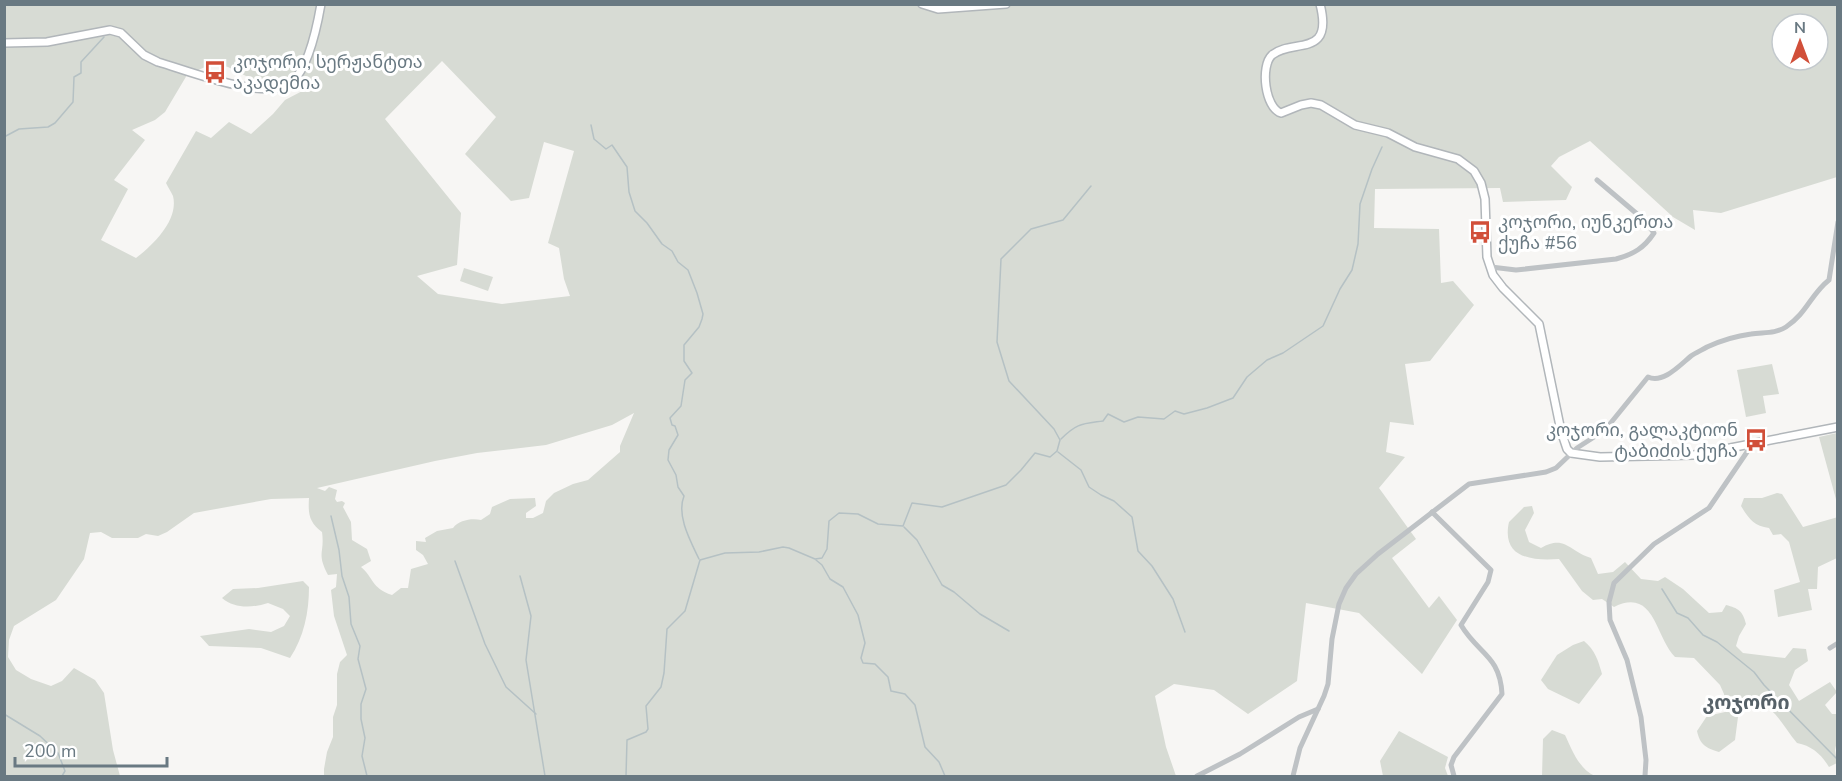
<svg xmlns="http://www.w3.org/2000/svg" width="1842" height="781" font-family="'Nunito Sans','Noto Sans Georgian',sans-serif">
  <style>
    .green { fill: #d7dbd4; fill-rule: evenodd }
    .lines { fill: none; stroke-linecap: round; stroke-linejoin: round }
    .stream { stroke: #b5c1c4; stroke-width: 1.5 }
    .secondary-casing { stroke: #b1b6ba; stroke-width: 10 }
    .minor { stroke: #bec2c5; stroke-width: 5 }
    .secondary { stroke: #fff; stroke-width: 7 }
    .labels { text-anchor: middle; stroke-width: 6; stroke-linejoin: round; paint-order: stroke }
    .poi-label { font-size: 18px; fill: #697982; stroke: #fff; text-anchor: start }
    .neighbourhood-label { font-size: 20px; font-weight: bold; fill: #566168; stroke: #fff }
  </style>
  <rect width="100%" height="100%" fill="#f7f6f4"/>
  <g class="green">
    <path d="M5,5h1832v172l-116,36 -28,-3 2,20 -22,-13 -83,-76 -31,16 -8,9 21,21 -6,13 -63,2 -3,-14 -125,1 -1,39 65,1 2,54 12,-2 21,24 -44,56 -25,3 9,61 -24,-3 -4,30 19,5 -26,31 37,51 -24,19 37,50 10,-12 18,24 -35,54 -63,-61 -53,-10 -9,78 -49,33 -34,-24 -40,-6 -19,12 11,51 10,29h-852v-7l3,-17 6,-15v-20l4,-12v-31l3,-12 7,-7 -13,-39 -3,-26 5,-3 1,-13 -9,1c-12,-23 -3,-21 -6,-43 -13,-10 -14,-18 -13,-34l-38,1 -77,14 -27,19 -9,4 -12,-2 -8,4h-26l-11,-6 -11,1 -6,26 -28,41 -42,26 -5,14 -1,17 8,13 15,9 20,7 11,-5 12,-13 21,12 9,13 9,57 7,26h-115zM1782,24h36v36h-36zM442,61l54,56 -31,37 46,47 18,-3 15,-56 30,9 -26,92 11,5 5,31 6,17 -68,8 -64,-10 -21,-18 40,-11 4,-52 -76,-94zM214,63l14,4 32,16h20l13,-9 17,13 -25,13 -12,14 -22,20 -22,-12 -18,16 -15,-7 -30,52c2,4 5,9 7,13 6,24 -20,49 -37,62l-35,-18 27,-51 -14,-9 31,-40 -13,-10 23,-10 10,-8 22,-37zM634,413l-14,33v6l-32,28 -15,4 -19,9 -8,8 -3,12 -10,5h-7v-5l10,-7 -1,-8 -25,1 -18,8 -2,7 -9,6c-9,-2 -22,0 -28,8l-16,3 -12,7 1,4 -10,-1v9l7,5 5,9 -17,5 -3,19h-7l-9,7c-21,-7 -18,-17 -31,-28l10,-6 -4,-12 -15,-9 -1,-18 -8,-15 2,-4 -3,-2 -5,1 -2,-3 2,-9 -8,-3 -4,4 -8,-3 118,-27 42,-8 69,-8 66,-20z"/>
    <path d="M464,268l29,9 -5,14 -28,-10z"/>
    <path d="M1772,364l7,30 -16,2 3,17 -20,4 -9,-47z"/>
    <path d="M1837,433h1l-1,70 -18,-66z"/>
    <path d="M1777,493l5,1 21,33 35,-10 -1,41 -19,9 -1,22h-9l4,21 -34,7 -4,-27 26,-8 -11,-40 -8,-8 -8,1 -4,-7c-15,-2 -20,-9 -28,-22l3,-8h18z"/>
    <path d="M1532,506l2,7 -9,17 4,12 12,6c24,-14 29,4 50,10l7,16 15,-2 12,-10 16,17 17,2 7,-4 18,12 26,24 13,-1 4,-7c12,3 17,6 20,19l-7,12 -3,10 7,7 42,5 8,-10 13,1 2,12 -13,9 -6,15 10,16 31,-19 7,10 -12,13 7,9h5v27l-2,9 2,13 -8,4c-8,-13 -17,-21 -32,-24 -19,-22 -27,-53 -59,-26l-3,23 -16,12c-13,-4 -19,-7 -22,-21l10,-15 18,-4 -1,-18 -4,-9 -26,-27 -19,-1c-20,-20 -20,-70 -61,-50l-12,-8 -9,1 -11,-9 -23,-32c-27,2 -58,-1 -50,-37l15,-15z"/>
    <path d="M303,581l6,6c0,25 -5,50 -19,71l-29,-10 -52,-2 -9,-10 49,-7 22,3 13,-6 6,-10 -7,-7 -15,-6c-16,5 -33,6 -46,-5l11,-9 25,-1z"/>
    <path d="M1584,641c11,9 14,19 18,33l-23,30 -31,-15 -7,-9 16,-25 16,-10z"/>
    <path d="M1552,730l13,5c7,15 14,34 30,41h-53l1,-37z"/>
    <path d="M1399,731l49,26 -3,11 3,8h-65l-3,-15z"/>
  </g>
  <g class="lines">
    <g class="stream">
      <path d="M591,125l3,14 12,10 6,-4 15,22 2,25 6,19 12,12 15,21 10,7 6,11 10,8 9,23 6,21 -1,5 -3,8 -15,18v16l8,12 -7,7 -4,26 -11,12 2,7 3,1 3,9 -9,15 -1,10 8,15 2,12 6,9c-8,20 7,46 15,63"/>
      <path d="M4,137l15,-8 29,-2 7,-4 18,-21 1,-25 7,-4v-11l23,-25"/>
      <path d="M1061,439c16,-16 21,-15 42,-18l5,-7 16,8 14,-5 26,2 11,-8 9,3 23,-6 26,-10 14,-21 20,-17 16,-7 40,-27 17,-37 12,-19 6,-26 2,-40 12,-35 10,-22"/>
      <path d="M1058,452l23,18 8,17 12,8 13,6 18,16 6,34 14,15 21,33 12,33"/>
      <path d="M331,516l8,34 3,26 7,21 2,27 9,22 -2,13 8,30 -5,15v15l4,19 -3,18 5,20"/>
      <path d="M904,527l13,13 25,45 12,7 26,22 29,17"/>
      <path d="M816,560l6,5 8,14 13,8 15,28 7,28 -4,15 2,5 12,1 13,13 3,14 14,3 10,11 10,42 14,15 6,14"/>
      <path d="M455,561l30,83 21,43 30,27"/>
      <path d="M520,576l11,40 -5,44 19,116"/>
      <path d="M1662,589l15,24 11,5 15,17 14,7 37,30 10,13 74,75"/>
      <path d="M4,714l36,22 18,17 7,18 -3,5"/>
      <path d="M626,776l1,-36 19,-8 2,-3 -2,-23 15,-19 3,-14 3,-44 18,-18 15,-51 25,-7 34,-1 24,-5 6,1 26,11 7,-1 5,-9 2,-28 10,-8 19,1 20,10 25,2 9,-23 30,4 64,-22 15,-15 14,-17 15,4 7,-6 3,-11 -6,-11 -45,-48 -12,-39 4,-83 30,-30 32,-9 28,-34"/>
    </g>
    <g class="secondary-casing">
      <g id="secondary">
        <path d="M922,4l16,5 68,-5"/>
        <path d="M1320,4c14,55 -28,34 -48,51 -12,11 -7,53 9,58l20,-8 10,-2 10,2 34,20 33,8 27,14 43,12 16,12 7,12 4,16 2,58 6,18 10,13 36,36 22,107 6,18 4,4 29,4 94,-2 144,-28"/>
        <path d="M4,43l43,-1 63,-12 11,3 23,22 14,7c29,8 110,41 134,20 17,-15 25,-55 29,-78"/>
      </g>
    </g>
    <g class="minor">
      <path d="M1491,267l25,3 100,-11c18,-5 28,-11 38,-26l-11,-14 -46,-39"/>
      <path d="M1432,512l59,58 -3,12 -27,43c17,29 39,30 41,69l-48,63 -3,8 3,11"/>
      <path d="M1830,648l8,-5"/>
      <path d="M1197,776l43,-22 59,-37 19,-8"/>
      <path d="M1293,776l7,-28 24,-52 4,-12 4,-45 7,-35 7,-16 10,-14 22,-20 91,-70 77,-12 10,-4 21,-20 28,-18 43,-53c15,7 32,-12 43,-21 4,-3 11,-6 16,-9 13,-6 29,-11 44,-13 12,-2 24,0 35,-7 21,-14 25,-33 43,-47l9,-58"/>
      <path d="M1645,776l1,-16 -5,-43 -14,-57 -17,-40 -1,-18 5,-19 40,-39 55,-36 38,-56 1,-7"/>
    </g>
    <use href="#secondary" class="secondary"/>
  </g>
  <defs>
    <g id="bus-bare" transform="scale(1.8)"><path d="M-5-6H5V4H4V6H2V4H-2V6H-4V4H-5ZM-3.5-4V0h7V-4ZM-3.5 1.2v1.5H-2V1.2ZM2 1.2v1.5H3.5V1.2Z" fill="#d14f39" stroke="#fff" stroke-width="2.5" paint-order="stroke"/></g>
  </defs>
  <g fill-rule="evenodd">
    <use href="#bus-bare" x="215" y="72"/>
    <use href="#bus-bare" x="1480" y="232"/>
    <use href="#bus-bare" x="1756" y="440"/>
  </g>
  <g class="labels">
    <g class="poi-label">
      <text x="233" y="68">კოჯორი, სერჟანტთა<tspan x="233" dy="21">აკადემია</tspan></text>
      <text x="1498" y="228">კოჯორი, იუნკერთა<tspan x="1498" dy="21">ქუჩა #56</tspan></text>
      <text x="1738" y="436" text-anchor="end">კოჯორი, გალაკტიონ<tspan x="1738" dy="21">ტაბიძის ქუჩა</tspan></text>
    </g>
    <g class="neighbourhood-label">
      <text x="1746" y="709">კოჯორი</text>
    </g>
  </g>
  <rect width="1842" height="781" fill="none" stroke="#697982" stroke-width="12"/>
  <g transform="translate(1800 42)"><circle r="28" fill="#ffffff" stroke="#c3c9cd" stroke-width="1.5"/>
  <path d="M0-4.5L10 22L0 15L-10 22Z" fill="#d14f39"/>
  <text y="-9" font-size="16" font-weight="bold" text-anchor="middle" fill="#697982">N</text>
  </g>
  <path d="M15 757v9h152v-9" fill="none" stroke="#697982" stroke-width="3"/>
  <text x="24" y="757" font-size="18" fill="#697982" stroke="#ffffff" stroke-width="4.5" paint-order="stroke">200 m</text>
</svg>
